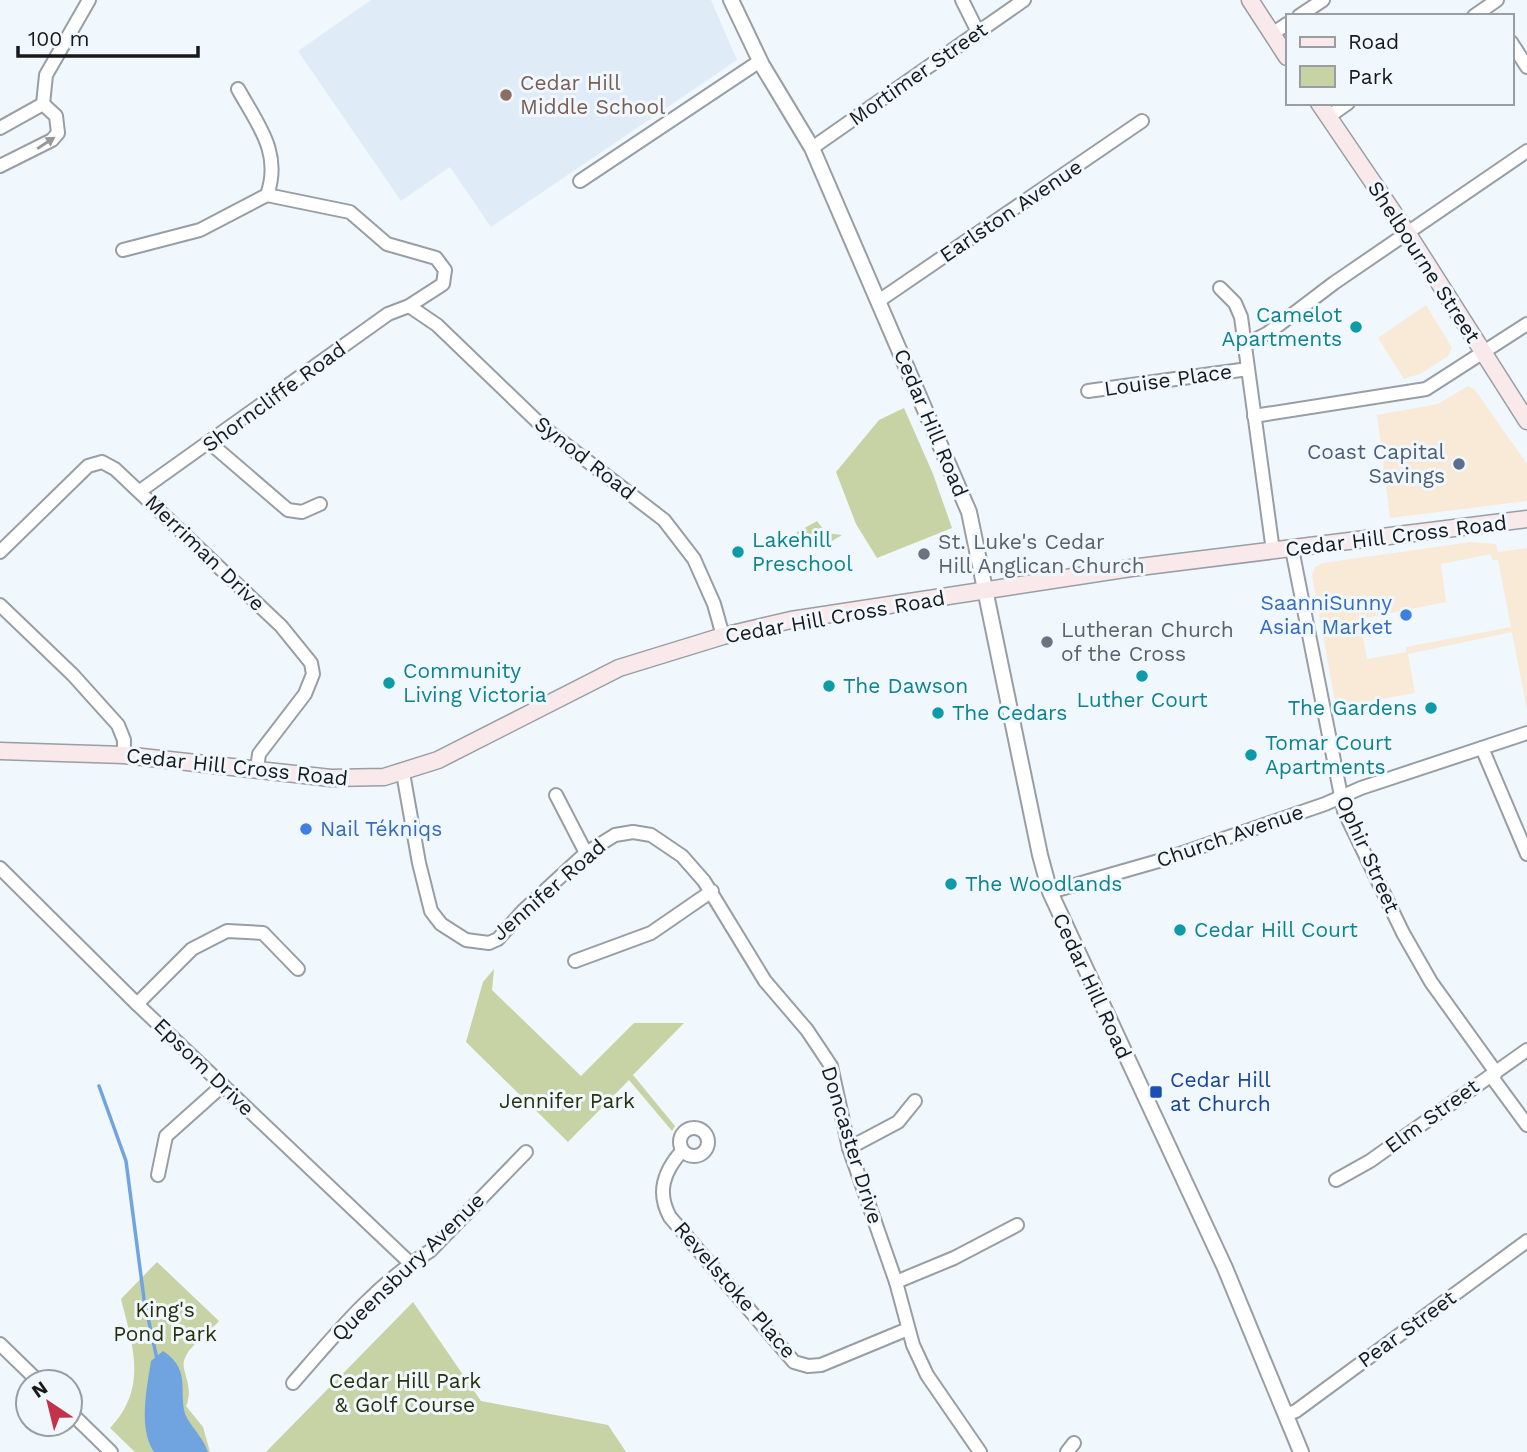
<svg xmlns="http://www.w3.org/2000/svg" width="1527" height="1452" font-family="'Work Sans',sans-serif">
  <style>
    .commercial { fill: #f9e9d7; fill-rule: evenodd }
    .built { fill: #dfecf7 }
    .green { fill: #c7d3a4 }
    .water { fill: #70a4e1 }
    .lines { fill: none; stroke-linecap: round; stroke-linejoin: round }
    .stream { stroke: #70a4e1; stroke-width: 3.5 }
    .minor-casing { stroke: #989ea3; stroke-width: 16 }
    .tertiary-casing { stroke: #989ea3; stroke-width: 18 }
    .secondary-casing { stroke: #989ea3; stroke-width: 19 }
    .minor { stroke: #fff; stroke-width: 12 }
    .tertiary { stroke: #fff; stroke-width: 14 }
    .secondary { stroke: #fae9eb; stroke-width: 16 }
    .oneway { fill: #979898 }
    .education-dot { fill: #8d6e63; stroke: #f0f7fd; stroke-width: 2.5 }
    .culture-dot { fill: #0f9aa8; stroke: #f0f7fd; stroke-width: 2.5 }
    .service-dot { fill: #5c6f8a; stroke: #f0f7fd; stroke-width: 2.5 }
    .worship-dot { fill: #6b7280; stroke: #f0f7fd; stroke-width: 2.5 }
    .shop-dot { fill: #3f7fe0; stroke: #f0f7fd; stroke-width: 2.5 }
    .transit-dot { fill: #1a4fb4; stroke: #f0f7fd; stroke-width: 2.5 }
    .labels { text-anchor: middle; stroke-width: 6; stroke-linejoin: round; paint-order: stroke }
    .street-label { font-size: 21px; fill: #17191b; stroke: #f0f7fd }
    .education-label { font-size: 21px; fill: #785e54; stroke: #f0f7fd; text-anchor: start }
    .culture-label { font-size: 21px; fill: #0d838f; stroke: #f0f7fd; text-anchor: start }
    .service-label { font-size: 21px; fill: #4e5e75; stroke: #f0f7fd; text-anchor: end }
    .worship-label { font-size: 21px; fill: #5b616d; stroke: #f0f7fd; text-anchor: start }
    .shop-label { font-size: 21px; fill: #366cbe; stroke: #f0f7fd; text-anchor: end }
    .transit-label { font-size: 21px; fill: #164399; stroke: #f0f7fd; text-anchor: start }
    .park-label { font-size: 21px; fill: #29300d; stroke: #f0f7fd }
  </style>
  <rect width="100%" height="100%" fill="#f0f7fd"/>
  <g class="commercial">
    <path d="M1426,305l26,43 -4,8 -26,17 -18,6 -26,-41z"/>
    <path d="M1468,386l7,4 52,74v37l-137,17 -13,-103 61,-11z"/>
    <path d="M1471,542l25,2 2,8 29,-4v162l-15,-78 -104,22 7,39 -79,14 -24,-132 3,-8 8,-4zM1491,554l1,6h6l13,67 -105,20v5l-39,7 -7,-40 86,-17 -5,-38z"/>
  </g>
  <path class="built" d="M371,0h340l26,60 -246,167 -41,-60 -49,34 -103,-150z"/>
  <g class="green">
    <path d="M904,408l29,66 19,54 -75,30 -21,-34 -20,-52 43,-52z"/>
    <path d="M817,521l9,12 16,2 -10,6 -17,-7 -19,4 -2,-4z"/>
    <path d="M494,969l-2,21 89,86 53,-53h50l-51,52 42,51 -3,5 -43,-51 -61,62 -102,-100 17,-60z"/>
    <path d="M157,1262l62,59c-9,10 -29,24 -34,37 -6,12 10,27 1,48l17,21 7,25h-75l-25,-24c38,-40 23,-81 11,-129z"/>
    <path d="M413,1302l68,99 127,24 18,27h-360z"/>
  </g>
  <path class="water" d="M163,1351c31,20 13,45 24,67 7,12 16,20 21,34h-54c-16,-24 -7,-65 -3,-91z"/>
  <g class="lines">
    <path class="stream" d="M99,1086l27,75 18,138 13,60"/>
    <g class="minor-casing">
      <g id="minor">
        <path d="M962,0l16,32"/>
        <path d="M1299,16l24,-16"/>
        <path d="M1474,16l23,-16"/>
        <path d="M1272,34l15,-10"/>
        <path d="M1511,42l16,25"/>
        <path d="M43,104l3,-29 43,-75"/>
        <path d="M1328,117l20,-14"/>
        <path d="M0,128l43,-24"/>
        <path d="M812,148l212,-148"/>
        <path d="M0,166l52,-26 6,-7 -2,-17 -13,-12"/>
        <path d="M580,181l180,-120"/>
        <path d="M123,250l77,-20 67,-35"/>
        <path d="M1220,288l15,15 6,14 32,234"/>
        <path d="M880,300l262,-179"/>
        <path d="M409,306l28,19 106,102 121,93 30,39 20,45 9,32"/>
        <path d="M1245,345l23,-12 66,-50 193,-132"/>
        <path d="M1088,391l160,-22"/>
        <path d="M1254,416l172,-27 101,-65"/>
        <path d="M210,443l78,67 14,2 18,-8"/>
        <path d="M140,491l248,-177 21,-8 34,-22 2,-14 -9,-12 -49,-14 -37,-32 -83,-17c15,-42 -9,-70 -29,-106"/>
        <path d="M1292,549l52,262 59,122 28,49 64,89 -1,9 33,45"/>
        <path d="M0,552l88,-86 14,-4 13,7 166,157 30,37 2,11 -8,20 -46,60 -2,15"/>
        <path d="M0,605l73,70 45,50 6,15v15"/>
        <path d="M1482,748l45,106"/>
        <path d="M403,773l16,90 12,48 10,13 25,16 23,3 9,-4 25,-28 63,-58 29,-18 18,-3 18,3 31,21 22,25 61,100 42,49 24,36 18,82 47,134 17,63 14,30 53,77"/>
        <path d="M556,795l30,58"/>
        <path d="M0,868l137,136 273,259"/>
        <path d="M1050,892l112,-32 163,-56 36,-16 166,-55"/>
        <path d="M575,961l76,-28 61,-42"/>
        <path d="M137,1004l55,-55 35,-18 36,2 35,36"/>
        <circle cx="694" cy="1142" r="14"/>
        <path d="M849,1148l49,-26 17,-21"/>
        <path d="M682,1151c-18,20 -26,41 -12,66l124,145 14,4 13,-1 87,-36"/>
        <path d="M158,1175l8,-39 57,-51"/>
        <path d="M1336,1180l34,-19 157,-111"/>
        <path d="M896,1282l58,-24 63,-33"/>
        <path d="M0,1344l39,38"/>
        <path d="M293,1383c41,-47 83,-99 137,-132l96,-99"/>
        <path d="M70,1412l41,40"/>
        <path d="M1286,1415l10,-4 231,-170"/>
        <path d="M1067,1452l7,-9"/>
      </g>
    </g>
    <g class="tertiary-casing">
      <path id="tertiary" d="M731,0l31,65 50,83 157,364 71,343 10,37 175,376 76,184"/>
    </g>
    <g class="secondary-casing">
      <g id="secondary">
        <path d="M1250,0l37,57"/>
        <path d="M1319,103l89,131 119,187"/>
        <path d="M0,751l124,4 207,23 53,-1 54,-17 181,-92 104,-32 68,-16 340,-52 396,-49"/>
      </g>
    </g>
    <use href="#minor" class="minor"/>
    <use href="#tertiary" class="tertiary"/>
    <use href="#secondary" class="secondary"/>
  </g>
  <defs><path id="oneway-solid" d="M-6-.8H1V-3.2L6.5 0L1 3.2V.8H-6Z" transform="scale(1.75)"/></defs>
  <use class="oneway" href="#oneway-solid" transform="translate(46 143) rotate(-33)"/>
  <circle class="education-dot" cx="506" cy="95" r="7"/>
  <g class="culture-dot">
    <circle cx="1356" cy="327" r="7"/>
    <circle cx="738" cy="552" r="7"/>
    <circle cx="1142" cy="676" r="7"/>
    <circle cx="389" cy="683" r="7"/>
    <circle cx="829" cy="686" r="7"/>
    <circle cx="1431" cy="708" r="7"/>
    <circle cx="938" cy="713" r="7"/>
    <circle cx="1251" cy="755" r="7"/>
    <circle cx="951" cy="884" r="7"/>
    <circle cx="1180" cy="930" r="7"/>
  </g>
  <circle class="service-dot" cx="1459" cy="464" r="7"/>
  <g class="worship-dot">
    <circle cx="924" cy="554" r="7"/>
    <circle cx="1047" cy="642" r="7"/>
  </g>
  <g class="shop-dot">
    <circle cx="1406" cy="615" r="7"/>
    <circle cx="306" cy="829" r="7"/>
  </g>
  <rect class="transit-dot" x="1149" y="1085" width="14" height="14" rx="3.5"/>
  <g class="labels">
    <g class="street-label">
      <text transform="translate(918 74) rotate(-35)" y="7">Mortimer Street</text>
      <text transform="translate(1011 211) rotate(-34)" y="7">Earlston Avenue</text>
      <text transform="translate(1424 262) rotate(57)" y="7">Shelbourne Street</text>
      <text transform="translate(1168 380) rotate(-8)" y="7">Louise Place</text>
      <text transform="translate(274 397) rotate(-36)" y="7">Shorncliffe Road</text>
      <text transform="translate(931 423) rotate(67)" y="7">Cedar Hill Road</text>
      <text transform="translate(585 458) rotate(38)" y="7">Synod Road</text>
      <text transform="translate(1396 536) rotate(-7)" y="7">Cedar Hill Cross Road</text>
      <text transform="translate(205 553) rotate(44)" y="7">Merriman Drive</text>
      <text transform="translate(835 617) rotate(-10)" y="7">Cedar Hill Cross Road</text>
      <text transform="translate(237 767) rotate(6)" y="7">Cedar Hill Cross Road</text>
      <text transform="translate(1230 836) rotate(-19)" y="7">Church Avenue</text>
      <text transform="translate(1368 854) rotate(66)" y="7">Ophir Street</text>
      <text transform="translate(549 890) rotate(-41)" y="7">Jennifer Road</text>
      <text transform="translate(1092 986) rotate(65)" y="7">Cedar Hill Road</text>
      <text transform="translate(204 1067) rotate(44)" y="7">Epsom Drive</text>
      <text transform="translate(1432 1116) rotate(-36)" y="7">Elm Street</text>
      <text transform="translate(852 1145) rotate(73)" y="7">Doncaster Drive</text>
      <text transform="translate(408 1267) rotate(-44)" y="7">Queensbury Avenue</text>
      <text transform="translate(735 1290) rotate(49)" y="7">Revelstoke Place</text>
      <text transform="translate(1407 1329) rotate(-36)" y="7">Pear Street</text>
    </g>
    <g class="education-label">
      <text x="520" y="90">Cedar Hill<tspan x="520" dy="24">Middle School</tspan></text>
    </g>
    <g class="culture-label">
      <text x="1342" y="322" text-anchor="end">Camelot<tspan x="1342" dy="24">Apartments</tspan></text>
      <text x="752" y="547">Lakehill<tspan x="752" dy="24">Preschool</tspan></text>
      <text x="403" y="678">Community<tspan x="403" dy="24">Living Victoria</tspan></text>
      <text x="843" y="693">The Dawson</text>
      <text x="1142" y="707" text-anchor="middle">Luther Court</text>
      <text x="1417" y="715" text-anchor="end">The Gardens</text>
      <text x="952" y="720">The Cedars</text>
      <text x="1265" y="750">Tomar Court<tspan x="1265" dy="24">Apartments</tspan></text>
      <text x="965" y="891">The Woodlands</text>
      <text x="1194" y="937">Cedar Hill Court</text>
    </g>
    <g class="service-label">
      <text x="1445" y="459">Coast Capital<tspan x="1445" dy="24">Savings</tspan></text>
    </g>
    <g class="worship-label">
      <text x="938" y="549">St. Luke's Cedar<tspan x="938" dy="24">Hill Anglican Church</tspan></text>
      <text x="1061" y="637">Lutheran Church<tspan x="1061" dy="24">of the Cross</tspan></text>
    </g>
    <g class="shop-label">
      <text x="1392" y="610">SaanniSunny<tspan x="1392" dy="24">Asian Market</tspan></text>
      <text x="320" y="836" text-anchor="start">Nail Tékniqs</text>
    </g>
    <g class="transit-label">
      <text x="1170" y="1087">Cedar Hill<tspan x="1170" dy="24">at Church</tspan></text>
    </g>
    <g class="park-label">
      <text x="567" y="1108">Jennifer Park</text>
      <text x="165" y="1317">King's<tspan x="165" dy="24">Pond Park</tspan></text>
      <text x="405" y="1388">Cedar Hill Park<tspan x="405" dy="24">&amp; Golf Course</tspan></text>
    </g>
  </g>
  <rect x="1286" y="14" width="228" height="91" fill="#f0f7fd" stroke="#999ea3" stroke-width="2"/>
  <rect x="1300" y="37" width="35" height="10" fill="#fae9eb" stroke="#999ea3" stroke-width="2"/>
  <text x="1348" y="49" font-size="21" fill="#17191b">Road</text>
  <rect x="1300" y="66" width="35" height="21" fill="#c7d3a4" stroke="#999ea3" stroke-width="2"/>
  <text x="1348" y="84" font-size="21" fill="#17191b">Park</text>
  <g transform="translate(49 1403) rotate(325)"><circle r="33" fill="#f0f7fd" stroke="#999ea3" stroke-width="2"/>
  <path d="M0-5L12 26L0 18L-12 26Z" fill="#c33248"/>
  <text y="-10" font-size="19" font-weight="bold" text-anchor="middle" fill="#17191b">N</text>
  </g>
  <path d="M18 46v10h180v-10" fill="none" stroke="#17191b" stroke-width="3.5"/>
  <text x="28" y="46" font-size="21" fill="#17191b" stroke="#f0f7fd" stroke-width="5" paint-order="stroke">100 m</text>
</svg>
